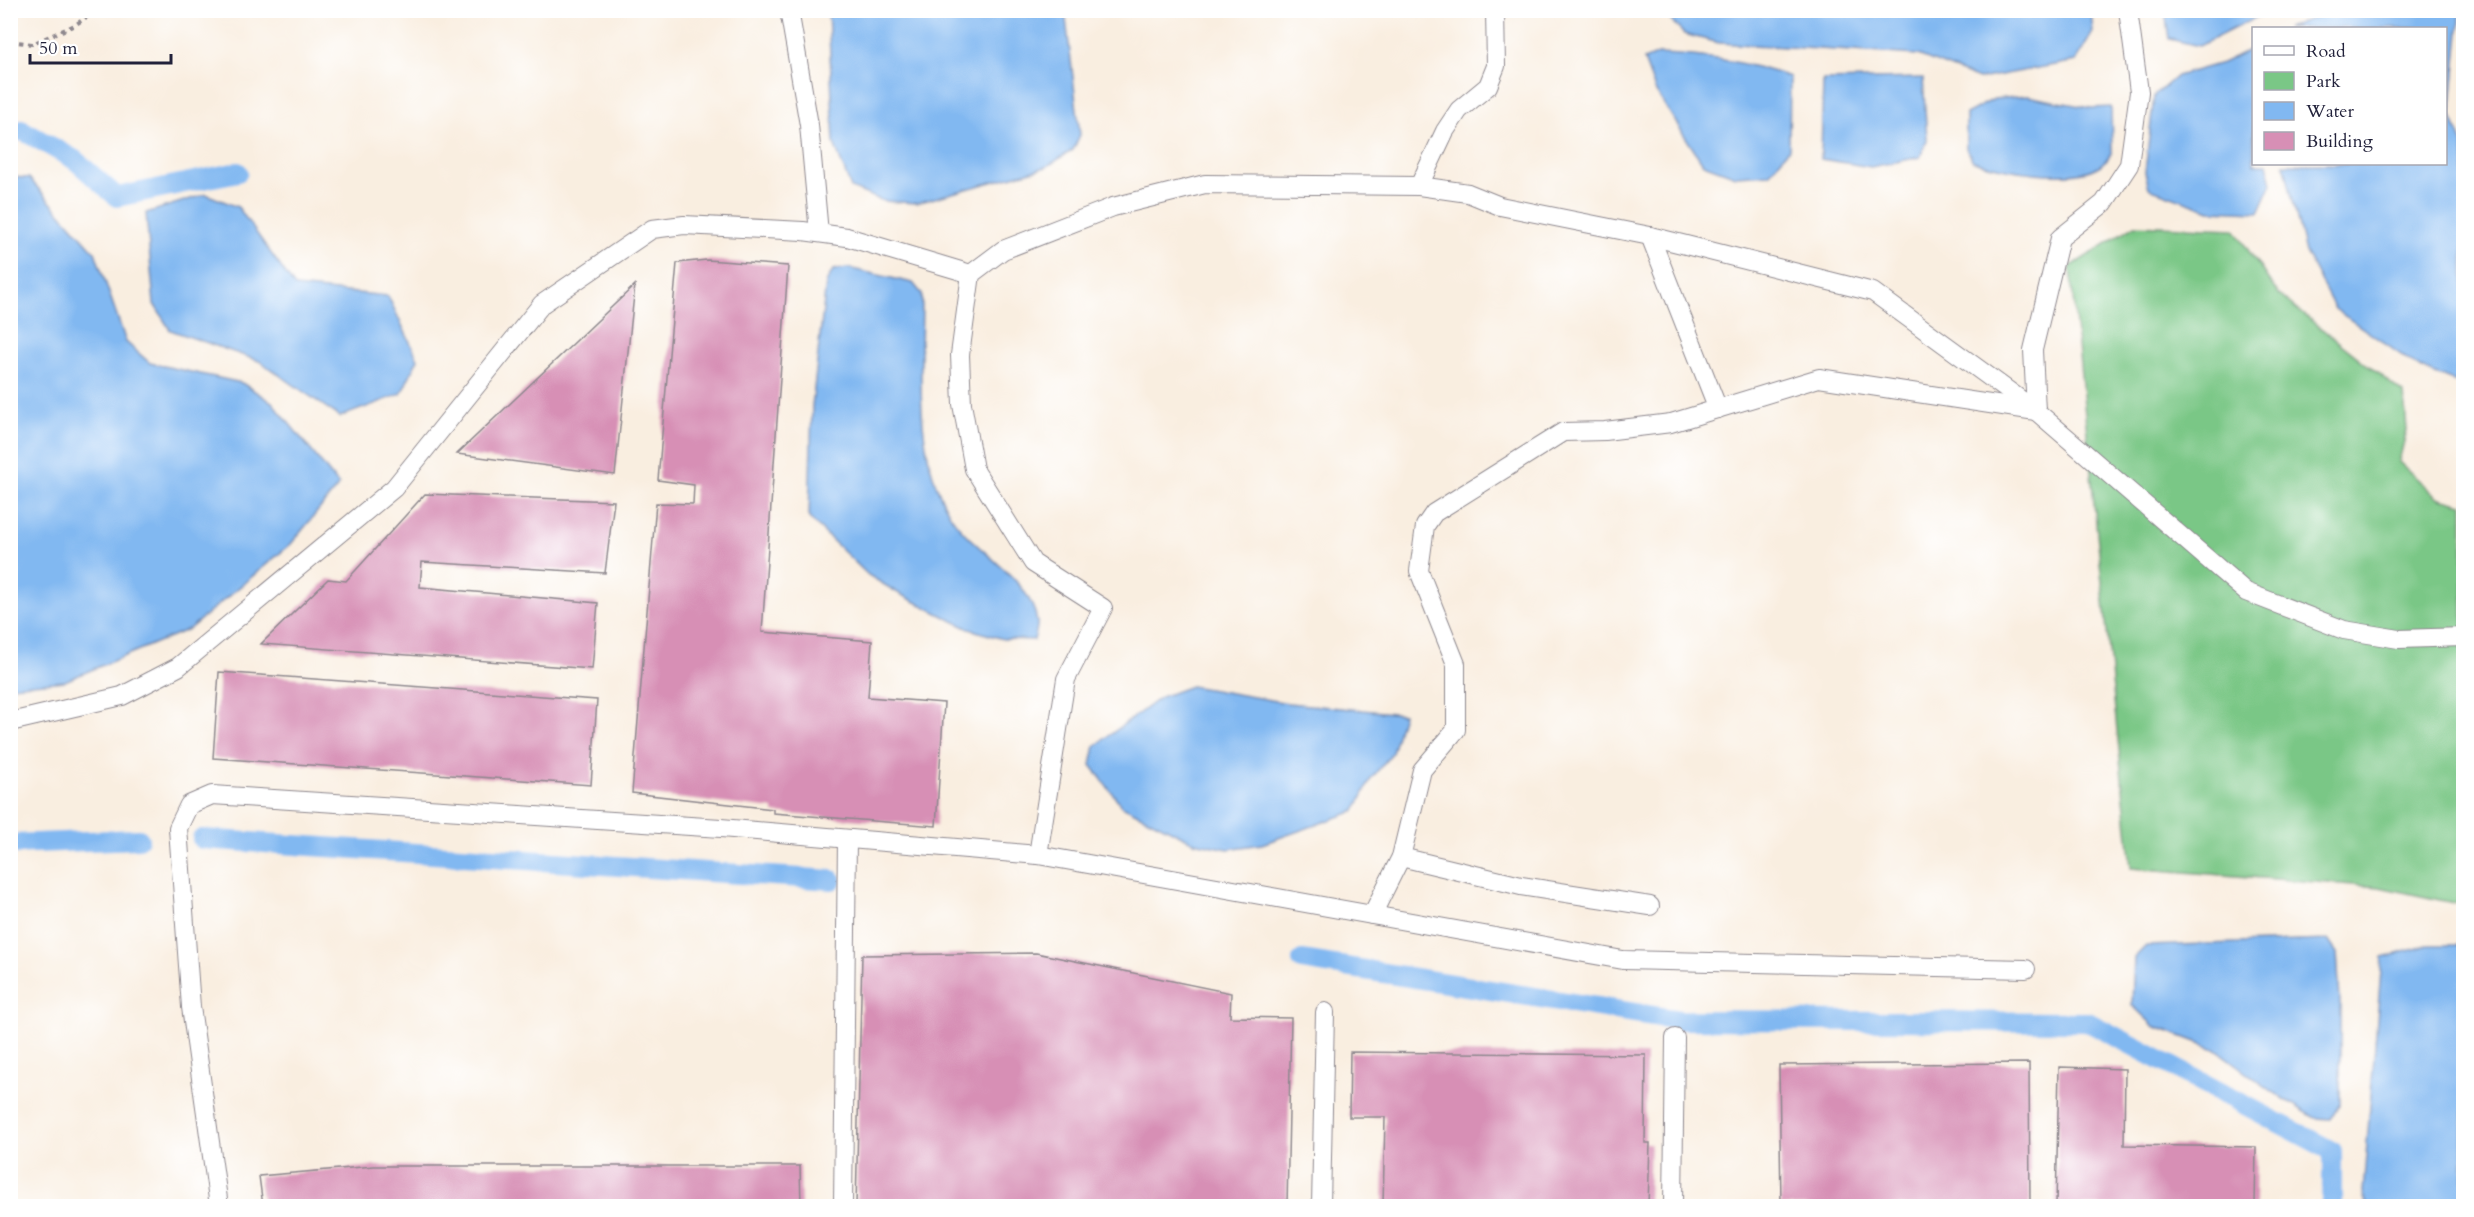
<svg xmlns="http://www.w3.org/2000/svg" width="2474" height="1217" font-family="Cardo,serif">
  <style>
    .green { fill: #7ac786; stroke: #4e7460; stroke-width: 1.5 }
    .water { fill: #81b8f1; stroke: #526d96; stroke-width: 1.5 }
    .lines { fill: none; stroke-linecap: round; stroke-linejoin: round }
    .canal { stroke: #81b8f1; stroke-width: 20 }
    .building { fill: #d78fb5 }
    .street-casing { stroke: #8e888e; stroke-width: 20 }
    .path { stroke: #8e888e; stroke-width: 4; stroke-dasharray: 4.5 4.5; stroke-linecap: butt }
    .street { stroke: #fff; stroke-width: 18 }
  </style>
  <rect width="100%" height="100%" fill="#fff"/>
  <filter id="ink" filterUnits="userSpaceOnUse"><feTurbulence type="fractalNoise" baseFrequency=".0167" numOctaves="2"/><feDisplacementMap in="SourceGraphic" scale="12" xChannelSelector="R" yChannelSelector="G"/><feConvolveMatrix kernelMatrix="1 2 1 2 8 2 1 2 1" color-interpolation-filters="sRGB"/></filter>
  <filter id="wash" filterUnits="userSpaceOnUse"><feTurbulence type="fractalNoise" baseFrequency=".008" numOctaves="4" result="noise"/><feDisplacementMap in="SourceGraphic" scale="24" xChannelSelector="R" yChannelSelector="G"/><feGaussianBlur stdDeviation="1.35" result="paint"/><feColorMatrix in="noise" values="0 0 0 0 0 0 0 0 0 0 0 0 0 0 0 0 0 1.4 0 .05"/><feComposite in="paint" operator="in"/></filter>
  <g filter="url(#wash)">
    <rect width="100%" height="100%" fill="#f9eee0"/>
    <path class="green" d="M2135,225l99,4 44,65 126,100 3,36 -8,32 38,35 26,7v401l-84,-18 -248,-19 -61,-601z"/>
    <g class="water">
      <path d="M2336,10l125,1 -10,104 13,31 -1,239 -43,-17 -85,-59 -30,-57 -21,-88h162v-136h-160z"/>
      <path d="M828,11h237l15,124 -7,15 -27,17 -129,36 -34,-2 -32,-13 -17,-45z"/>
      <path d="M1662,11h429l2,21 -17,29 -97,18 -61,-24 -199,-12 -35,-9z"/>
      <path d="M2165,11v-1l104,1 -70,35 -30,-7z"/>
      <path d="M2253,48l1,116h13l5,19 -13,29 -49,-2 -61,-22 -4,-16 9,-76 23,-20 45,-13z"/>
      <path d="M1658,54c46,1 89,8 132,23l-1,72 -20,25 -33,2 -33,-12 -47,-72 -12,-32z"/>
      <path d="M1923,78l4,62 -7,17 -49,10 -50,-8 2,-79z"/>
      <path d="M2027,96l64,12 20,-1 1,45c-3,4 -8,11 -13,14 -29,17 -95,4 -126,-5l-7,-13v-34l28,-15z"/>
      <path d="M11,177l18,1 66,74 31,90 24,21 92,20 30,19 67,83 -48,59 -102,85 -124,52 -54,5z"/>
      <path d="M206,194l32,13 57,80 93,9 30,63 -17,35 -61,23 -81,-56 -89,-31 -16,-26 -8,-91z"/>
      <path d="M848,268l65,15 9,11c0,72 -10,154 27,219 22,38 82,63 88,109 1,5 -2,13 -3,18l-31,-1 -34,-10 -71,-36 -30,-18 -59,-57 3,-112 14,-123 7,-13z"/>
      <path d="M1191,686l97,17 115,11 -11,39 -21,26 -16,32 -93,33 -34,5 -34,-7 -72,-36 -31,-41 4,-19 66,-49z"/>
      <path d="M2328,940l9,13 3,48v102l-10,16 -15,-1 -42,-26 -58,-43 -61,-23 -22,-21 2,-47 12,-12z"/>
      <path d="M2429,945h34v261h-97l-3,-13 19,-235z"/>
    </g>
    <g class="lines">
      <g class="canal">
        <path d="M10,133l12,-3 53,30 42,37 121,-25"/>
        <path d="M202,839l630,41"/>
        <path d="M10,844l129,-5"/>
        <path d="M1302,960l377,60 409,2 244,129v55"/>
      </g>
    </g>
    <g id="blocks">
      <g class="building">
        <path d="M707,260l81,6 -26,366 110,9 -4,56 76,6 -8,123 -163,-13v-4l-141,-16 24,-290 37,1 1,-19 -36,-5 19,-217z"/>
        <path d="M635,285l-20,190 -158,-21z"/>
        <path d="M425,494l189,7 -9,72 -183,-11 -2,25 178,16 -6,66 -331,-25 67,-65 18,2z"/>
        <path d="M219,672l378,28 -6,85 -378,-27z"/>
        <path d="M1036,953l195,40 -1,24 61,1 -4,188h-431l6,-251z"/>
        <path d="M1350,1052l296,3 -1,88h5l-2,63h-265l2,-89h-36z"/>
        <path d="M2029,1063l1,143h-249l-2,-141z"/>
        <path d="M2059,1067l66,2 -1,76 132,2 -1,59h-199z"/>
        <path d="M374,1166h426l1,40h-538l-4,-30z"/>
      </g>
    </g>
  </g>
  <g filter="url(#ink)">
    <use href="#blocks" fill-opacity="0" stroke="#8e888e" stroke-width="1.5"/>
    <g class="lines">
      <g class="street-casing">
        <g id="street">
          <path d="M789,10l20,115 10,108"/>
          <path d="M1419,186l26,-55 14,-21 29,-24 8,-20 -1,-56"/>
          <path d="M1650,236l68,173"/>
          <path d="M10,722l112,-26 56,-29 216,-179 148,-184 110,-75 32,-4 119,6 44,6 124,37"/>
          <path d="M1038,855l28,-176 37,-71 -70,-45 -59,-94 -12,-65 -2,-49 11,-81 32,-24 110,-43 92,-23 214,2 49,7 32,13 150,30 223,56 163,119 210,181 98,38 55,9 65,-2"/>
          <path d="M1401,857l120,29 129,20"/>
          <path d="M1372,915l29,-58 21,-87 34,-40v-66l-37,-93 6,-45 9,-13 129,-81 42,-1 66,-8 148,-45 217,33 -3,-61 27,-112 44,-35 25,-38 10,-73 -11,-82"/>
          <path d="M219,1206l-28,-199 -13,-179 11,-23 23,-10 509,33 317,27 585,105 403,9"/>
          <path d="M843,1206l4,-367"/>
          <path d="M1321,1206l4,-194"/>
          <path d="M1673,1206l2,-168"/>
        </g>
      </g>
      <path class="path" d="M10,41l22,3 43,-19 22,-15"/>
      <use href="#street" class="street"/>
    </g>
  </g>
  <rect width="2474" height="1217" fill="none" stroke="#fff" stroke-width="36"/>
  <rect x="2252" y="27" width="195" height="138" fill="#ffffff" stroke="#a7a7b1" stroke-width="1.5"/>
  <rect x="2264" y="46" width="30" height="9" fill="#ffffff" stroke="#a7a7b1" stroke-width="1.5"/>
  <text x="2306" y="57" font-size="18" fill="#22223b">Road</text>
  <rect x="2264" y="72" width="30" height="18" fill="#7ac786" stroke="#a7a7b1" stroke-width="1.5"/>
  <text x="2306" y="87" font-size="18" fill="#22223b">Park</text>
  <rect x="2264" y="102" width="30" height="18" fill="#81b8f1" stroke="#a7a7b1" stroke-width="1.5"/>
  <text x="2306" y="117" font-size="18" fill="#22223b">Water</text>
  <rect x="2264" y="132" width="30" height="18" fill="#d78fb5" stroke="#a7a7b1" stroke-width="1.5"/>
  <text x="2306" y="147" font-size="18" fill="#22223b">Building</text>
  <path d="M30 54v9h141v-9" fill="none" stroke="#22223b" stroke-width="3"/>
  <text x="39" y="54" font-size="18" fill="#22223b" stroke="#ffffff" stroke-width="4.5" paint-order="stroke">50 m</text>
</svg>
